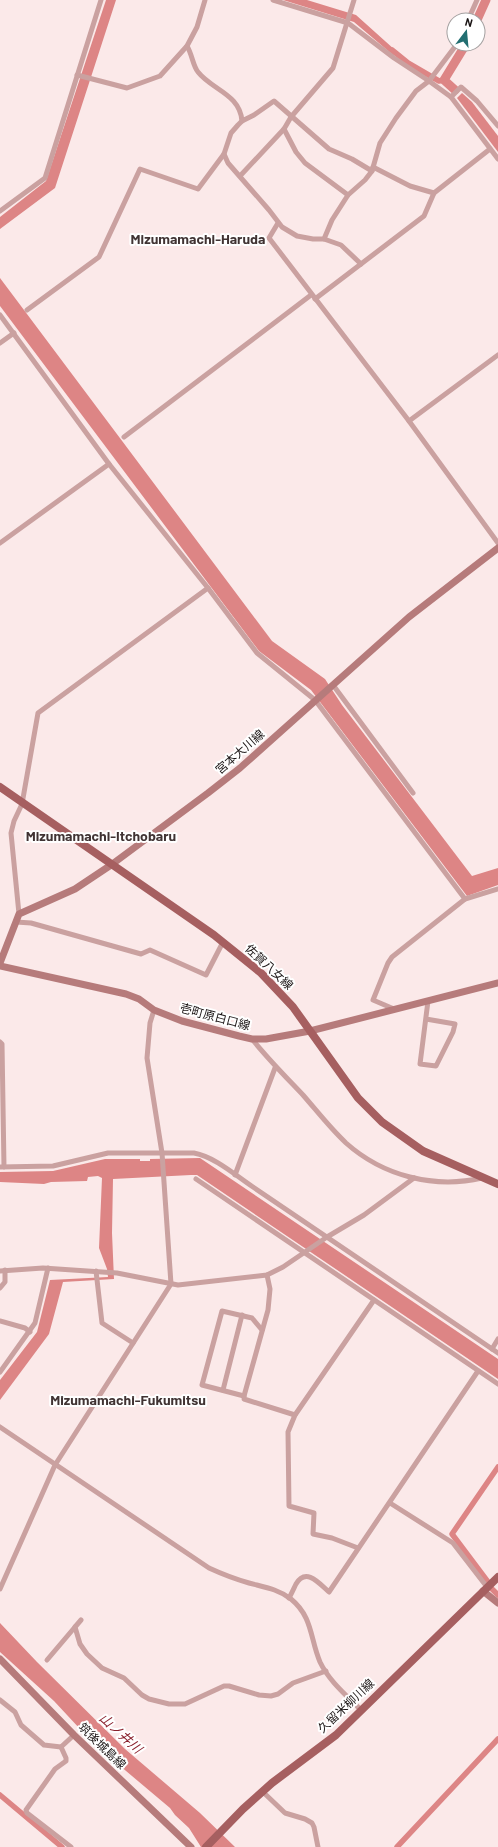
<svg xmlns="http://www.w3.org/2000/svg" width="498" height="1847" font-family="Barlow,'Noto Sans JP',sans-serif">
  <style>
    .water { fill: #dd8585 }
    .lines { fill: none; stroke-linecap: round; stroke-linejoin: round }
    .canal { stroke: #dd8585; stroke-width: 5.5 }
    .river { stroke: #dd8585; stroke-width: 9 }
    .street { stroke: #caa1a0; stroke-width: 5 }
    .secondary { stroke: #b67b7b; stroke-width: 7 }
    .primary { stroke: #a65f60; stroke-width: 8 }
    .labels { text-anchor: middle; stroke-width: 4; stroke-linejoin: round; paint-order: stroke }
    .street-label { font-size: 12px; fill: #1b1515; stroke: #fff }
    .water-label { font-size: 13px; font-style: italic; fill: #89202c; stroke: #fff }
    .quarter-label { font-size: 14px; font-weight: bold; fill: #403333; stroke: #fff }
  </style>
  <rect width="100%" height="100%" fill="#fbe9e9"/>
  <g class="water">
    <path d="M106,0h10l-61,188 -55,41v-12l46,-36z"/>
    <path d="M283,0h24l49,15 39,35 3,4 -5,1 -39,-33z"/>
    <path d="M462,93l10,9 26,34v16l-41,-54z"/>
    <path d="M0,278l272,363 53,38 17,26 130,171 26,-8v17l-31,11 -156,-206 -52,-39 -259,-345z"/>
    <path d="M200,1158l298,201v20l-301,-204h-6l-78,4 -1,54 2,46 -51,3 -14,52 -49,66v-20l37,-48 13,-52 58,-3 -1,-8 -8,-21 3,-70 -4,-2 -10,1 -1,4 -36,1 -7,2 -44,-2v-10l53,-1 52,-12h35v2h10v-2z"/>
    <path d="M0,1623l37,39 88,87 75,64 35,34h-34l-12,-19 -14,-13 -5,-7 -76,-64 -40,-43 -54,-49z"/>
  </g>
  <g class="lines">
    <g class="canal">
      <path d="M392,50l16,13 31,18 5,-1"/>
      <path d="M488,1582l-36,-48 46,-67"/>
      <path d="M491,1588l7,7"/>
      <path d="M0,1795l62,52"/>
      <path d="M397,1847l101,-108"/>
    </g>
    <g class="river">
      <path d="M477,20l9,-20"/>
      <path d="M455,90l-11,-10 22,-36"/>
    </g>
    <g class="street">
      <path d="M273,0l75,23 46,35 35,23 22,16 47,62"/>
      <path d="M468,20l9,-20"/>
      <path d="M187,46c5,8 6,20 11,26 14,18 42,22 44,49"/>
      <path d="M77,75l50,13 33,-12 27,-30 10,-19 8,-27"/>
      <path d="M451,97l10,-10 16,14 21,25"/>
      <path d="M284,129l12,23 9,11 43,32"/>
      <path d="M224,154l4,9 41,47 13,17 15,9 16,3h11l8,-19 16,-25 17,-15 7,-9 8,-28 16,-25 20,-27 13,-10 28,-37"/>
      <path d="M373,167l37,19 24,7"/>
      <path d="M240,176l44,-47 7,-12 42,-49 21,-68"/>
      <path d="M0,211l45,-33 56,-178"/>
      <path d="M278,223l-9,15 140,183 89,122"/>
      <path d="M324,239l17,6 20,19"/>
      <path d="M315,299l109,-83 10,-23 56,-44"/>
      <path d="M27,310l72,-53 41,-88 58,20 26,-35 7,-21 7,-8 4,-4 12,-6 20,-14 55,48 23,10 20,12"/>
      <path d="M0,315l109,149 99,124 49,65 58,47 150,199"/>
      <path d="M0,343l14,-10"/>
      <path d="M409,421l89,-66"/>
      <path d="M124,437l187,-142"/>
      <path d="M0,543l109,-79"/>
      <path d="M333,685l80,108"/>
      <path d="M19,914l-8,-81 3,-12 8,-17 16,-91 170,-125"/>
      <path d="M16,922l15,1 110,31 9,-4 56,25 17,-33"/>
      <path d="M394,1009l-21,-9 15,-37 4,-6 73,-58 33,-10"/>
      <path d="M426,1019l29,5 -2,8 -17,34 -16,-2 8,-63"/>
      <path d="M252,1039c16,20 33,37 51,56 14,16 27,33 43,48 37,33 88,46 136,35"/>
      <path d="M0,1042l2,2 2,123"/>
      <path d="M0,1167l53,-1 55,-13h86c21,4 41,22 59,34l245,166"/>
      <path d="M235,1175l40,-107"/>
      <path d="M196,1179l302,205"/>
      <path d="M0,1271l43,-3 74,5 61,12 89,-10 16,-8 44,-30 37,-22 50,-37"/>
      <path d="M96,1271l6,52 31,20"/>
      <path d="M0,1288l5,-6v-12"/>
      <path d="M0,1321l25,7 5,4"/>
      <path d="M262,1330l-10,-12 -30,-7 -20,74 42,11v3l51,16"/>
      <path d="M492,1349l6,-10"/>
      <path d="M0,1372l35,-49 13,-55"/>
      <path d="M223,1390l19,-75"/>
      <path d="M244,1396l24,-86 2,-21 -3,-14"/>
      <path d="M0,1427l209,141c13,6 26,11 40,15 15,4 29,6 42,16 22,18 19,40 29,63 9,19 26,33 41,48"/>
      <path d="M390,1503l63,40 34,44"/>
      <path d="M358,1548l-26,-10 -19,-4 1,-21 -25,-7 -1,-74 7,-17 79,-115"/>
      <path d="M0,1589l55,-124 116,-181 -9,-131 -15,-95 3,-35 4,-13"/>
      <path d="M289,1598c3,-5 5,-10 7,-14 10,-17 23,-1 33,8l149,-221"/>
      <path d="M81,1620l-6,7 5,17 7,10 15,14 22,10 18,17 7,4 20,5h16l39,-18h5l30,9 12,1 7,-2 15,-11 33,-12"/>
      <path d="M47,1660l28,-33"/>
      <path d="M0,1700l15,12 6,13 23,20 17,2 13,-12"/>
      <path d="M61,1747l5,11v3l-11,8 -29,41 1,3 44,34"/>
      <path d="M263,1792l22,21 20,6 7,4 2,4 4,20"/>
    </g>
    <g class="secondary">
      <path d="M0,963l19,-49 56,-25 36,-24 97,-72 32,-25 169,-151 89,-69"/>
      <path d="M0,966l126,28 13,5 15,11 28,11 57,15 13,3h14l44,-8 188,-48"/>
      <path d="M483,1591l15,12"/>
      <path d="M0,1659l74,76 117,112"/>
    </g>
    <g class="primary">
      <path d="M0,787l214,148 47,38 32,34 65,91 24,24 41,29 75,33"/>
      <path d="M206,1847l37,-38 29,-26 64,-48 162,-158"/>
    </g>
  </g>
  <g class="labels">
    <g class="street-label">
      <text transform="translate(240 752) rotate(-41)" y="4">宮本大川線</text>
      <text transform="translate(269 967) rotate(43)" y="4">佐賀八女線</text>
      <text transform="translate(215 1017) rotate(15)" y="4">壱町原白口線</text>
      <text transform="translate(346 1706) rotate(-43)" y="4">久留米柳川線</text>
      <text transform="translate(102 1746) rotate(44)" y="4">筑後城島線</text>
    </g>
    <g class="water-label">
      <text transform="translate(121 1733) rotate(42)" y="5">山ノ井川</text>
    </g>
    <g class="quarter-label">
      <text x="198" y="244">Mizumamachi-Haruda</text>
      <text x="101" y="841">Mizumamachi-Itchobaru</text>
      <text x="128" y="1405">Mizumamachi-Fukumitsu</text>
    </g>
  </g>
  <g transform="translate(466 32) rotate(16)"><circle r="19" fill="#ffffff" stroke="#a4a1a1"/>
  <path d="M0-3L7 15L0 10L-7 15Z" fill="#226e71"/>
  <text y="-6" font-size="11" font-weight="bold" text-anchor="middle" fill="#1b1515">N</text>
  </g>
</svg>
